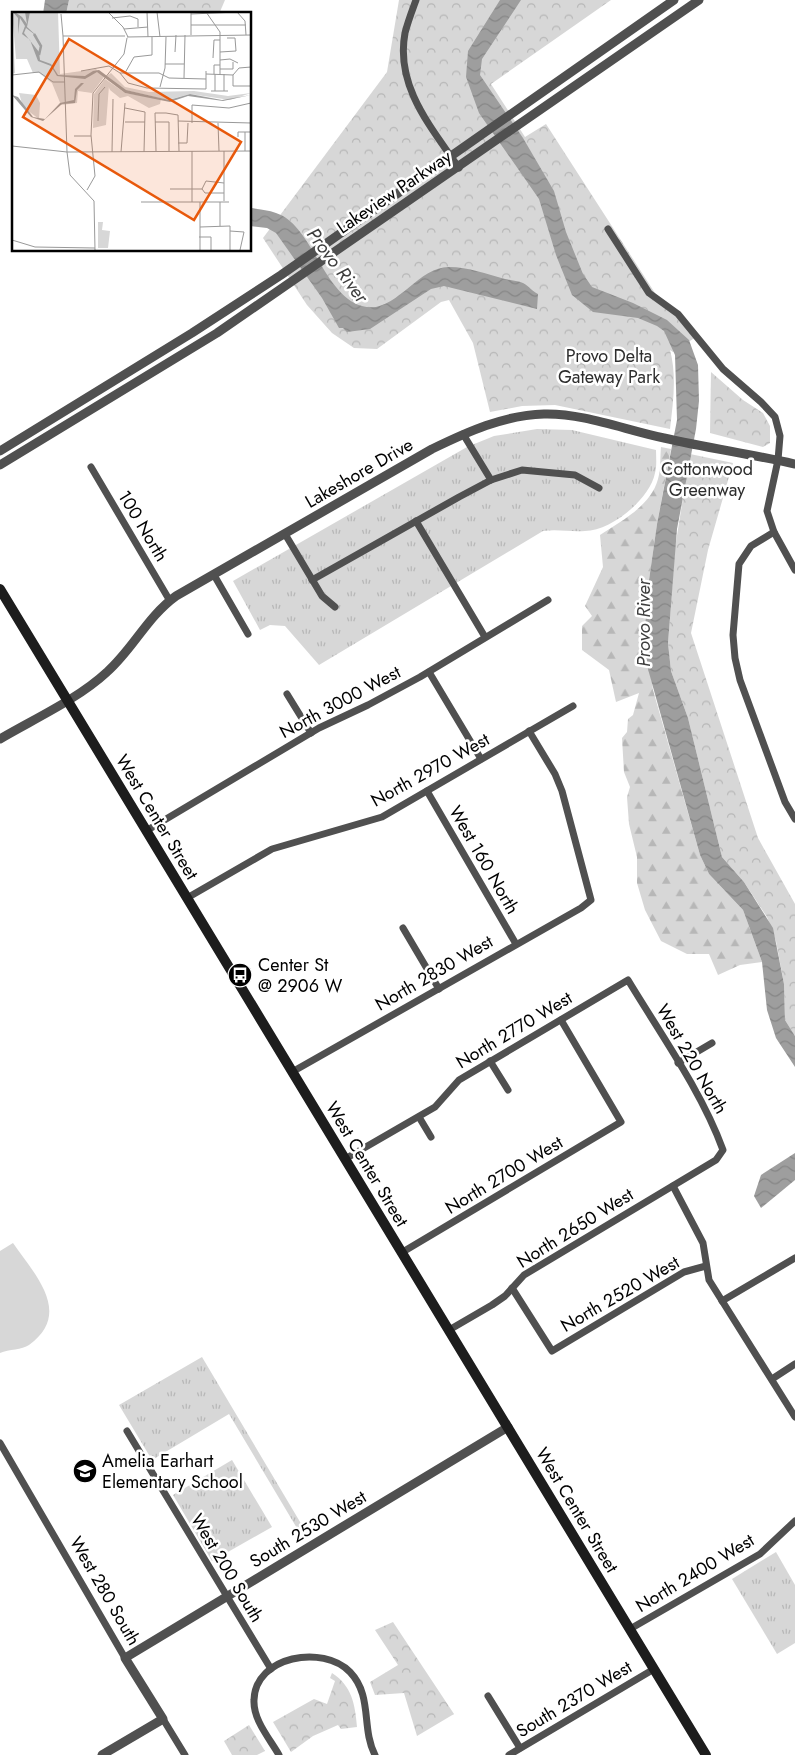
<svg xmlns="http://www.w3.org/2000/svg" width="795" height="1755" font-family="Jost,sans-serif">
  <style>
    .grass { fill: url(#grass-tufts) }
    .forest { fill: url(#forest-firs) }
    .park { fill: url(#park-crowns) }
    .garden { fill: #d7d7d7 }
    .water { fill: url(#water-waves) }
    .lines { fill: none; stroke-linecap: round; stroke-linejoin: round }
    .minor { stroke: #505050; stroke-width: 7 }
    .tertiary { stroke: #505050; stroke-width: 9 }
    .secondary { stroke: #1d1d1d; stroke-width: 10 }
    .labels { text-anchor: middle; stroke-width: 5; stroke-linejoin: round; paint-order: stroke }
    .street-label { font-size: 18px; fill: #000; stroke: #fff }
    .park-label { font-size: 18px; fill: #2e2e2e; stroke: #fff }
    .poi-label { font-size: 18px; fill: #000; stroke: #fff; text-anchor: start }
    .water-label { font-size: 19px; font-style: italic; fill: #3f3f3f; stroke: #fff }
    .inset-river { fill: none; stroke: #9e9e9e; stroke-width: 2.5 }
    .inset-road { fill: none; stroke: #999; stroke-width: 1 }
    .view { fill: #e8590c; fill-opacity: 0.15; stroke: #e8590c; stroke-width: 2.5 }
    .inset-edge { fill: none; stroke: #000; stroke-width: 2.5 }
  </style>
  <defs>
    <pattern id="grass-tufts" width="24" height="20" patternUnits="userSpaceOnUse" patternTransform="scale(1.25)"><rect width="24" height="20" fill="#d7d7d7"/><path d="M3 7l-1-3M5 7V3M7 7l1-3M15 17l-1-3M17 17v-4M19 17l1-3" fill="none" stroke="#b7b7b7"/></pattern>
    <pattern id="forest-firs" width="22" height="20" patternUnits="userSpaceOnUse" patternTransform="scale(1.25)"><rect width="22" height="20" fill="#d7d7d7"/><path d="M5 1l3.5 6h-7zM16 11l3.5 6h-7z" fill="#b7b7b7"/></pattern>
    <pattern id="park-crowns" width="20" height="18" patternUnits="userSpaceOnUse" patternTransform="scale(1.25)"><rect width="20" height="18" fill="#d7d7d7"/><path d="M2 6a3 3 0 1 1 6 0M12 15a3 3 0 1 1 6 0" fill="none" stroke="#b7b7b7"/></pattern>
    <pattern id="water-waves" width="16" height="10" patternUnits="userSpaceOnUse" patternTransform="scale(1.25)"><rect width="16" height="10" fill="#9e9e9e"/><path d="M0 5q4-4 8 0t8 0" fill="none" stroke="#868686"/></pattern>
  </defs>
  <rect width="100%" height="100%" fill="#fff"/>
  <g class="grass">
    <path d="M537,429l35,1 84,20c0,7 1,16 -1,23 -5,26 -44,58 -70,58 -15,1 -27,-2 -42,0l-224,134 -34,-39 -15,-1 -10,5 -27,-49 234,-134 27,-11z"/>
    <path d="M202,1357l107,180 -5,3 -75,-126 -77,46 -33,-55z"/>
    <path d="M232,1460l40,67 -60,34 -39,-66z"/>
    <path d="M776,1552l19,33v58l-18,11 -45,-75z"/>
  </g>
  <path class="forest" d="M661,447l10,2 -14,75 -8,56 -3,64 7,46 47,165 9,19 34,36 19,52 -22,3 -22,10 -9,-21h-22l-26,-13 -16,-31 -8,-27v-26l-8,-33 -2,-27 3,-10 -6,-15 -2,-34 5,-6 1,-13 5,-4 6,-22 -23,9 -7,-32 -27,-20v-24l10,-10 -7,-10 18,-39 -3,-32c21,-14 51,-29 58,-56 3,-10 2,-22 3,-32z"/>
  <g class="park">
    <path d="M69,0h156l-6,14h-153z"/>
    <path d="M399,0h212l-120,84 34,53 21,-13 118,183 12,8 20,22 -23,15 -3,-2c7,26 3,53 0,79l-115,-24 -33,1 -32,6 -17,-69 -24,-43 -8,2 -64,47 -23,-1 -22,-15 -25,-28 -44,-67 124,-166z"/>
    <path d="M711,372l32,28 20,13 7,13v17l-7,4 -53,-14z"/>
    <path d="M690,454l43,9 -25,87 -17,83 67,205 37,66v132l-10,-16 -1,-36 -8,-43 -9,-24 -23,-35 -22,-25 -34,-139 -17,-47 -3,-28 7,-95z"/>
    <path d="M393,1622l61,92 -37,22 -13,-43 -29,2 -5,-13 28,-17 -23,-35z"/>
    <path d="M332,1673c20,13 23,31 25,54l-16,2 -3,-4 -25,11 -22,16 -18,-30 41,-23 13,5 8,-23 -5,-3z"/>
    <path d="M249,1725l16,26 -8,4h-25l-8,-14z"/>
  </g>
  <path class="garden" d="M13,1243c22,32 60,70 16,102 -7,5 -20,4 -29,8v-102z"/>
  <g class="water">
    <path d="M45,0h24l-3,14h-23z"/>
    <path d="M500,0h21l-39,59 -2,16 43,63 31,53 12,41 17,42 9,13 41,16 34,17 22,20 9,25 1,36 -3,28 -19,100 -9,114 3,28 17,47 34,139 22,25 29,46 11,56 1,36 10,16v31l-19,-29 -9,-28 -5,-48 -19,-52 -34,-36 -9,-19 -54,-193 -1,-34 4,-48 8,-56 20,-104 -2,-65 -11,-24 -7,-5 -19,-8 -45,-6 -21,-17 -16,-40 -17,-56 -60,-86 -13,-36 2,-26z"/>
    <path d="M250,208c8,1 18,2 26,5 36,11 47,82 86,93 33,10 54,-39 87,-39 20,0 37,7 56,12 5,1 13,2 18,4 6,3 10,9 15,11l-1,15 -93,-23 -13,3 -61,40 -23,3 -4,-4h-4l-17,-30 -46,-65 -9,-5 -17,-2z"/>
    <path d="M795,1153v27l-34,28 -7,-12 7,-21z"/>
  </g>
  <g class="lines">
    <g class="minor">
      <path d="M416,0c-4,11 -8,21 -11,33 -10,53 26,94 54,135"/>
      <path d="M608,229l41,64 29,21 45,55 38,33 14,15 5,19 -2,24 -11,51 7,21 21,38"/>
      <path d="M463,434l28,46"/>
      <path d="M91,467l79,134"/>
      <path d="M416,521l69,116"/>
      <path d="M774,532l-23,14 -12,18 -6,71 2,23 5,22 45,122 10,17"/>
      <path d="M285,534l37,62 13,11"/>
      <path d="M214,575l34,59"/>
      <path d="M312,580l147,-83 32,-17 31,-10 53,5 24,13"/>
      <path d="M429,672l52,87"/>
      <path d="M287,694l24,39"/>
      <path d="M427,791l89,153"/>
      <path d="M146,831l173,-103 49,-23 52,-28 128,-77"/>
      <path d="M187,898l85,-49 110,-32 191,-111"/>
      <path d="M403,928l36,61"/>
      <path d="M490,1061l18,29"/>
      <path d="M678,1063l34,-20"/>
      <path d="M292,1072l289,-164 10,-8 -29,-109 -7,-17 -26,-43"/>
      <path d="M419,1117l12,20"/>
      <path d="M345,1159l90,-52 24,-27 169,-100c32,53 74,112 95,170l-7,10 -192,115 -19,21 -13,9 -43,25"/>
      <path d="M673,1186l30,57 6,37 86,137"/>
      <path d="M401,1253l220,-131 -60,-102"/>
      <path d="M512,1288l40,63 132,-79 22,-6"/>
      <path d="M722,1301l73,-43"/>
      <path d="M772,1379l23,-15"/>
      <path d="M127,1431l144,238"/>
      <path d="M0,1443l125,215"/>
      <path d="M630,1629l130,-75 35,-33"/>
      <path d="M488,1696l32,52"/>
      <path d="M163,1719l22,36"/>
      <path d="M279,1755c-9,-16 -26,-35 -25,-55 1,-44 69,-56 96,-28 23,24 11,56 25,83"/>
      <path d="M509,1755l145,-86"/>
    </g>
    <g class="tertiary">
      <path d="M0,451l192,-118 89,-58 393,-275"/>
      <path d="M0,465l217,-132 482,-333"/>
      <path d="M0,739c34,-20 78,-40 107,-67 26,-23 40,-55 69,-76l256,-147c35,-17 72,-34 112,-35 40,-1 81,16 120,24 43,10 87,16 131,26"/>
      <path d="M102,1755l61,-36 -38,-61 383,-231"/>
    </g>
    <path class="secondary" d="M0,589l706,1166"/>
  </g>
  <defs>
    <g id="bus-disc" transform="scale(1.25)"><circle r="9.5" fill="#000" stroke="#fff"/><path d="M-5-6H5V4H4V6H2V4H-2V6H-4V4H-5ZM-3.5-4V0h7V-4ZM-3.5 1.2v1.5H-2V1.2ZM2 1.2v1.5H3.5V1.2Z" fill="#fff"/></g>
    <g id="school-disc" transform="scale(1.25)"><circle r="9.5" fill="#000" stroke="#fff"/><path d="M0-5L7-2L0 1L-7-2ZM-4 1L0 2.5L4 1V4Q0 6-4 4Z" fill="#fff"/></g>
  </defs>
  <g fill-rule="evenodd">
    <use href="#bus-disc" x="240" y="975"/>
    <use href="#school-disc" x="85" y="1471"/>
  </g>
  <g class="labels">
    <g class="street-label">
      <text transform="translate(394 192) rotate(-34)" y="6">Lakeview Parkway</text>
      <text transform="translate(359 473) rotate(-30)" y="6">Lakeshore Drive</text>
      <text transform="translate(143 526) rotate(59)" y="6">100 North</text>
      <text transform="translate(340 702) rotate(-28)" y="6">North 3000 West</text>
      <text transform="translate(430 770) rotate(-29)" y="6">North 2970 West</text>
      <text transform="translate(157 817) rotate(59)" y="6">West Center Street</text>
      <text transform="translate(484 860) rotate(60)" y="6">West 160 North</text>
      <text transform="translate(434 973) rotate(-30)" y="6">North 2830 West</text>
      <text transform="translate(514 1030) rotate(-31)" y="6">North 2770 West</text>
      <text transform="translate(692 1059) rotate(60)" y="6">West 220 North</text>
      <text transform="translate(367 1164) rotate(59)" y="6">West Center Street</text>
      <text transform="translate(504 1175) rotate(-31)" y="6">North 2700 West</text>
      <text transform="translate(575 1228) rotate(-32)" y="6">North 2650 West</text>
      <text transform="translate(620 1294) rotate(-30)" y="6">North 2520 West</text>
      <text transform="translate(577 1510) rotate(59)" y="6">West Center Street</text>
      <text transform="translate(308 1529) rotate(-31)" y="6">South 2530 West</text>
      <text transform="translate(227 1568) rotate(59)" y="6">West 200 South</text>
      <text transform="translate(695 1573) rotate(-31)" y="6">North 2400 West</text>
      <text transform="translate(105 1591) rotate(60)" y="6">West 280 South</text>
      <text transform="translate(574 1699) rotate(-31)" y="6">South 2370 West</text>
    </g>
    <g class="park-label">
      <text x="609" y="362">Provo Delta<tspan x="609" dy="21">Gateway Park</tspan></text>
      <text x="707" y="475">Cottonwood<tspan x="707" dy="21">Greenway</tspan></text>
    </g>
    <g class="poi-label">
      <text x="258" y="971">Center St<tspan x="258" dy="21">@ 2906 W</tspan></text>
      <text x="102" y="1467">Amelia Earhart<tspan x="102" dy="21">Elementary School</tspan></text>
    </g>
    <g class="water-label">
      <text transform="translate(338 265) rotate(53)" y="7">Provo River</text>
      <text transform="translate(643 623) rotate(-90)" y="7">Provo River</text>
    </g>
  </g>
  <g transform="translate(12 12)">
    <rect width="239" height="239" fill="#fff"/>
    <path d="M0,6l3,55 -3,1zM93,67l4,6 -3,40 -13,3 1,-34zM86,210h5l-1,8 8,1 -2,17h-10z" fill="#d7d7d7"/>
    <path d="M93,67l20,14 36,6 -1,5 -11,4 -21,-12 -8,2 -10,-8z" fill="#d7d7d7"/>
    <path d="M0,0h46l2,62 36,-5 8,8 -12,16 -14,-2 -1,12 -16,2 -9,-22 -13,-10h-6l-6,-14h-11zM99,61l14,14 24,5 45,-1 34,5 23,-3 -21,7 -40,-6 -22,6 -43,-10 -18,-14zM7,81l17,2 4,8 -1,16 -16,-12z" fill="#d7d7d7"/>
    <path d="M1,0h2l7,5 5,7 -2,-12h5l-3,15 11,10 -12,-9 -2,5 15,19 1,8 11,4 7,11 27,1 8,-5 6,-1 27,20 43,10 21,-6 32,6 29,-5 -28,6 -35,-5 -18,6 -45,-9 -28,-21 -12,7 -28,-3 -6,-10 -13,-5 -8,-21 -8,-6 3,-8 -5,-8 -2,16v-16zM69,71h3l-7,7 -2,13 -13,1 -19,17 -12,-4 -19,-22 6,2 15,20 12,2 15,-16 14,-3 1,-11z" fill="#9e9e9e"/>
    <path class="inset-river" d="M22,22l7,12 -2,9"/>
    <path class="inset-road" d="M96,0l15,15 5,10M135,0l1,25M145,0l3,25M194,0l14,20v42M225,0l8,9 1,14M179,1v22M49,2l2,22M179,2l46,-2M100,6l18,-2 8,3v8M179,13h55M112,17l24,-2M51,24h62M115,25l124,-2M163,40l1,-17M208,40l16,-1 -1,-13h-8M201,46l1,-18h6M208,48l10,-1 8,4M153,52h19M239,55l-12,1 -6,7v11h18M208,57h13v-7M69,59l28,-5 11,7M108,61l8,10 19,5 59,1v-18M108,61h39l10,5 37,1M113,61l9,-16 18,-2v-18M194,62l27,1M202,62v-9h6M203,62v17M212,62v17M0,63l27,-3 14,10h12M172,66l1,-43M148,75l5,-19 1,-31M199,79h17M113,96l20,4 -1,40M86,109l1,-27 6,-7M166,109l73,2M113,110h20M143,110h14v29M180,111v-18l37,3 22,-5M206,111l1,28M233,120v19M62,124h17M226,125v-5h13M166,131h9l1,-20M0,134l55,6 -4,-116M144,139l-1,-38h11l12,2 1,36M180,139v51M212,139v50M100,140l1,-53M109,140l4,-49M158,177h32M190,177l4,-8 18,2M190,177l3,4h19M75,178l8,-14 -4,-41 2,-42 31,-39 3,-16M129,190h88M208,190v24M188,215l30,-1v24M218,219l14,1 -4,18M187,225h12v13M0,228l23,7 60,1M83,238l-1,-49 -24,-26 -3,-23 184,-1M188,238v-48"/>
    <path class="view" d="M57,27l172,103 -47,78 -171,-103z"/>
    <rect width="239" height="239" class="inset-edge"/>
  </g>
</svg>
